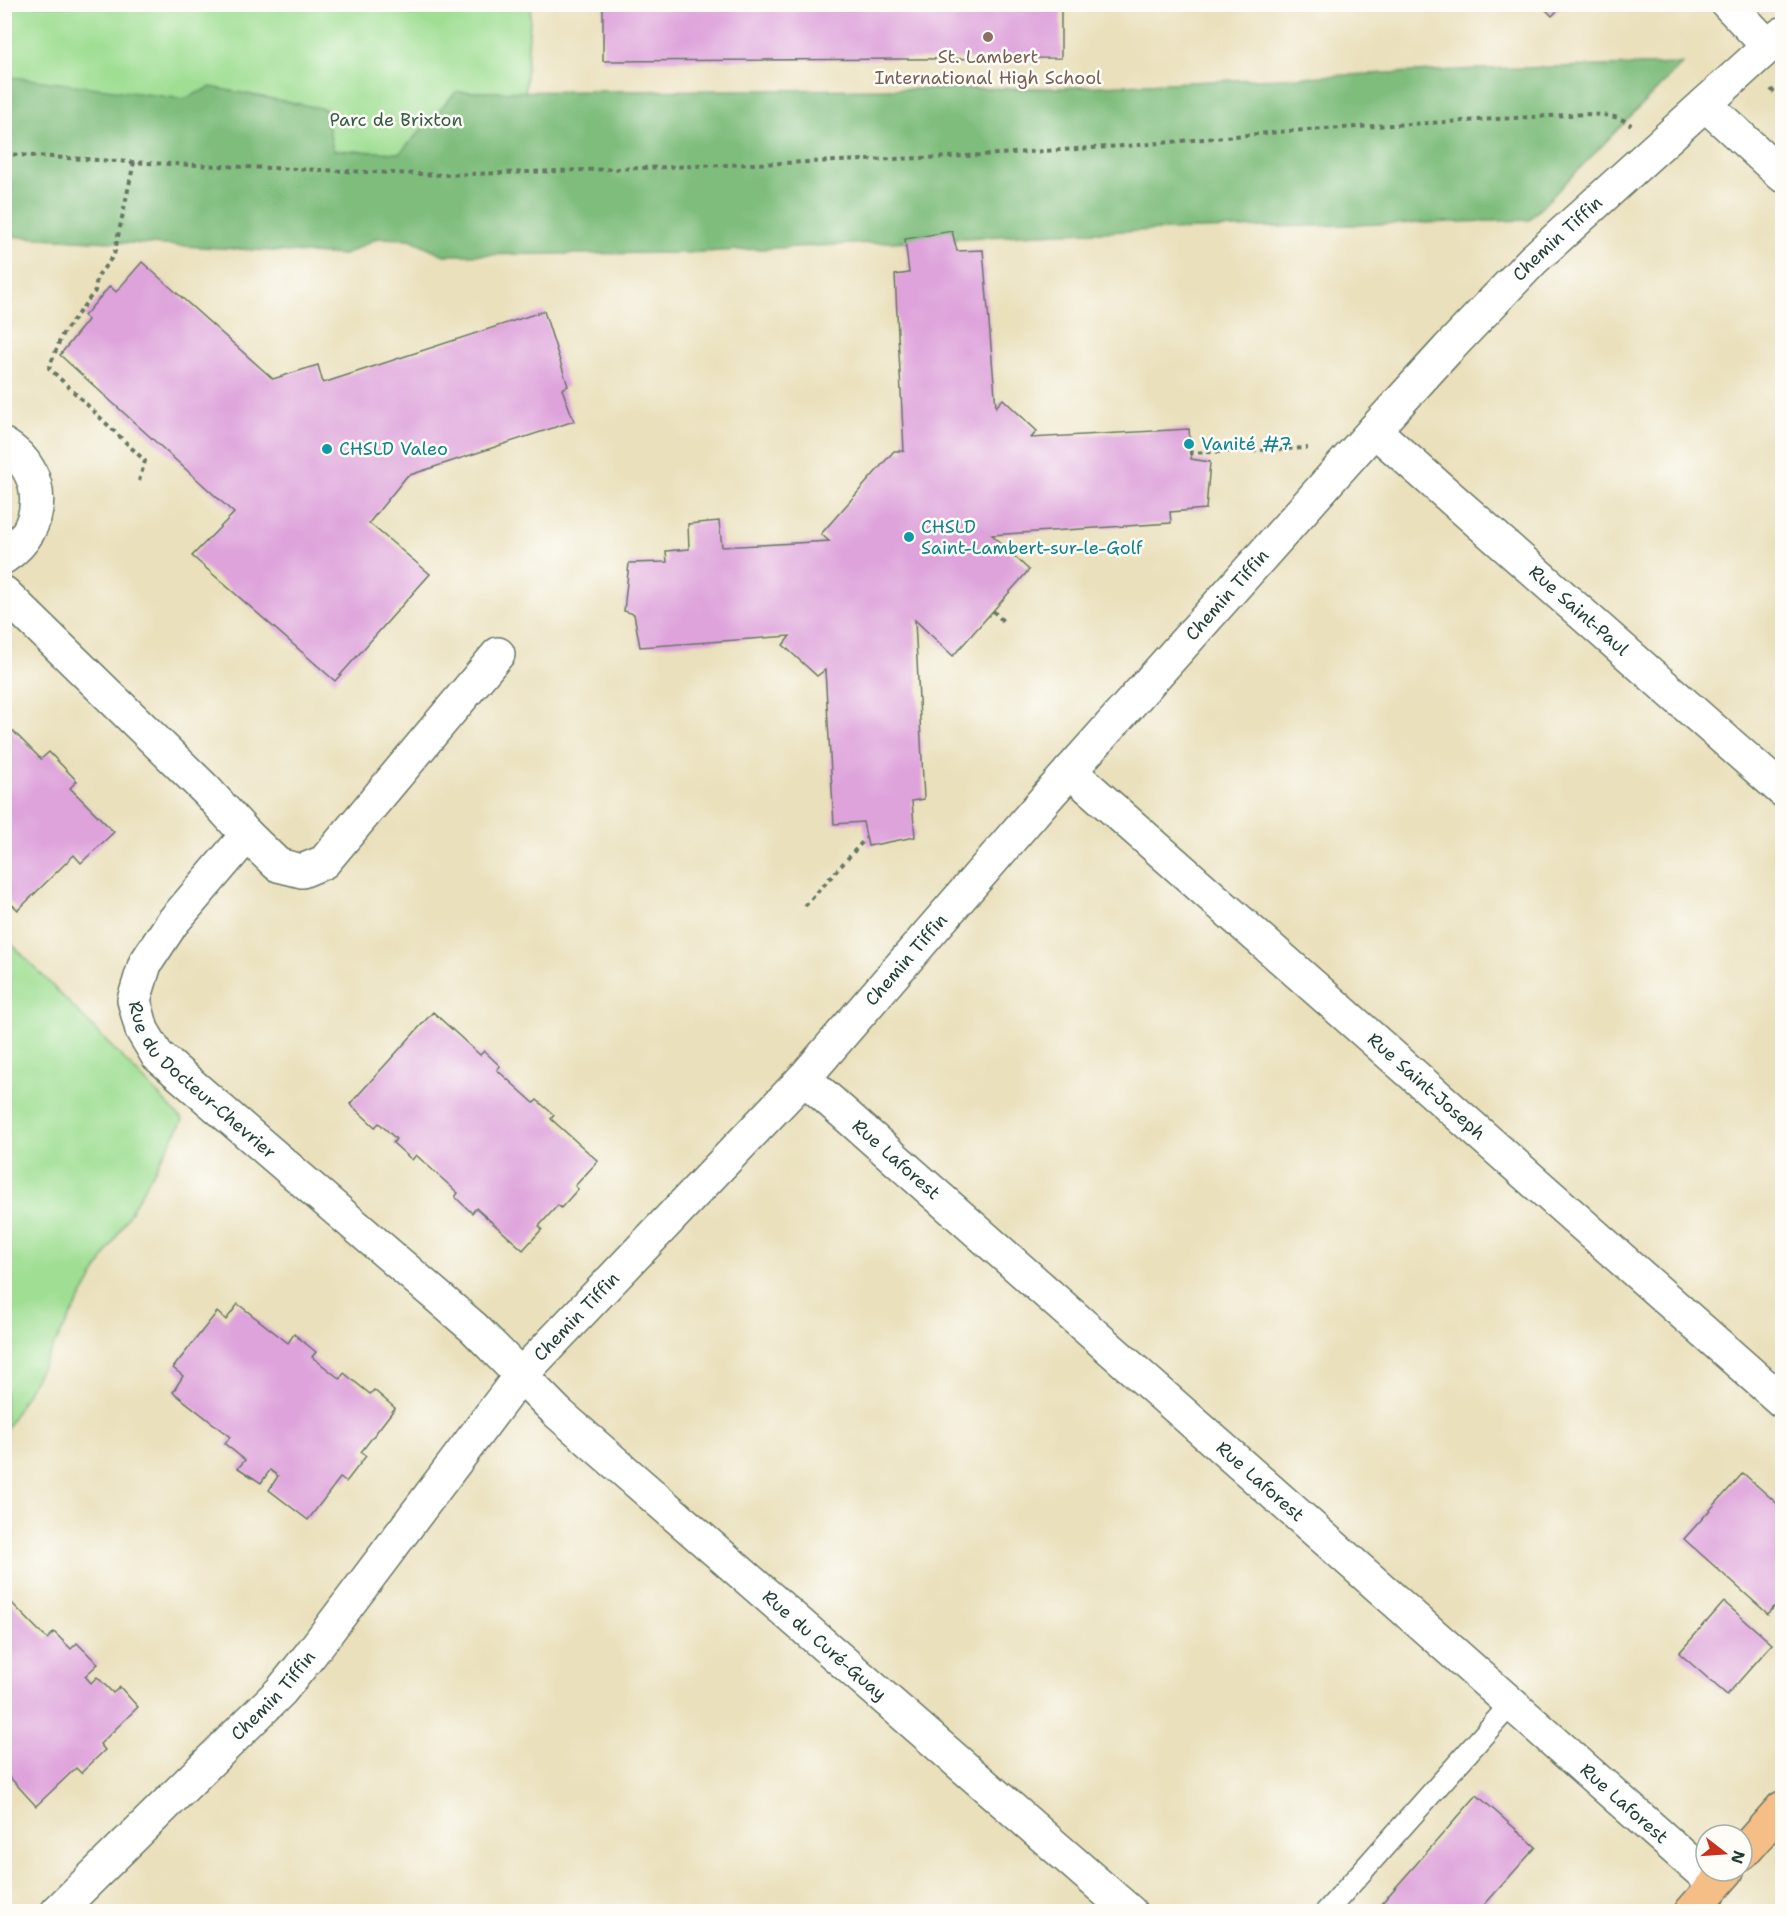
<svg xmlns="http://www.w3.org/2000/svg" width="1787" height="1916" font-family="'Shantell Sans',sans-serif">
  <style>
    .green { fill: #9fde93; stroke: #5f8e64; stroke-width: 1.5 }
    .forest { fill: #7fbd7d; stroke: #4f7d58; stroke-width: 1.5 }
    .building { fill: #dea3db }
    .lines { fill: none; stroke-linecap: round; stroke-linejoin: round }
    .service-casing { stroke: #667664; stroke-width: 24 }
    .minor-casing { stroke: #667664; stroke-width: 36 }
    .tertiary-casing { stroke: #667664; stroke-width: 36 }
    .trunk-casing { stroke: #667664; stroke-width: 36 }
    .path { stroke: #667664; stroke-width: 4; stroke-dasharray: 4.5 4.5; stroke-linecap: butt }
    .service { stroke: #fff; stroke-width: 21 }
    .minor { stroke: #fff; stroke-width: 33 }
    .tertiary { stroke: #fff; stroke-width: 33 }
    .trunk { stroke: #f6be87; stroke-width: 33 }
    .education-dot { fill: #8d6e63; stroke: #fdfcf7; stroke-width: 2 }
    .culture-dot { fill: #0f9aa8; stroke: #fdfcf7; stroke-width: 2 }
    .labels { text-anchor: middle; stroke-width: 5; stroke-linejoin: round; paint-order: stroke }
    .education-label { font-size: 18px; fill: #785e54; stroke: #fdfcf7 }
    .park-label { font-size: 18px; fill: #395d47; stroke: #fdfcf7 }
    .street-label { font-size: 18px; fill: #1f3d34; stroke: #fdfcf7 }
    .culture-label { font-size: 18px; fill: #0d838f; stroke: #fdfcf7; text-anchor: start }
  </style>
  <rect width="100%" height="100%" fill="#fdfcf7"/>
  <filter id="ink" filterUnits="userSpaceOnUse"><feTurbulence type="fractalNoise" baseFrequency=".0167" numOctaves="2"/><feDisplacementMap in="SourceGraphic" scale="12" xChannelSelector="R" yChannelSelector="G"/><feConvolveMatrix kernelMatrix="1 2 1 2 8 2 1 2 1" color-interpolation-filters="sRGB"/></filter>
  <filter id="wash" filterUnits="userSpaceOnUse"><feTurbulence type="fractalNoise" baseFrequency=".008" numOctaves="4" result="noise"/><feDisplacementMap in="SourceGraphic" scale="24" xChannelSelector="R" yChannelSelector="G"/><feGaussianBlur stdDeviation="1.35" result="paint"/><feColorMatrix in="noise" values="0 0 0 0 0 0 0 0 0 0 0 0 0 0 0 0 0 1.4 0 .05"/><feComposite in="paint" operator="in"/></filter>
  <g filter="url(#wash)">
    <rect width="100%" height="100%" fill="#eae0bc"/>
    <g class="green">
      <path d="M4,5h527l-6,88 532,-5 -1052,123z"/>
      <path d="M5,937l178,183 -178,311z"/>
    </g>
    <path class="forest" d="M1682,64l-153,156 -471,13 -374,20 -240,2 -34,-16 -33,-1 -33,17 -339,-19 -1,-160 180,23 27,-12 114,22 8,41 67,3 56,-61 601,-4 423,-19z"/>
    <g id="blocks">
      <g class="building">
        <path d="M603,4h458v54l-458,3z"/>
        <path d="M1540,4h24l-12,12z"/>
        <path d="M952,231l5,20 26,-1 13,157 7,-8 34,32 -6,7 158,-9 2,30 19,3 -4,47 -36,3 1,11 -179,12 37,35 -76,86 -38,-36 9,179 -12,2 3,36 -47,9 -5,-24 -29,2 -9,-154 -8,6 -34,-31 7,-9 -150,11 -6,-33 -10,-3 5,-48 38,-1 -1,-11 23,-2 -1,-25 31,-3 3,26 107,-6 -8,-7 73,-83h10l-9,-176 14,-2 -4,-34z"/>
        <path d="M142,262l131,117 45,-14 5,18 221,-72 24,75 -6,3 12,32 -167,55 -38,47 61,51 -95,107 -143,-125 42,-43 -174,-158 28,-35 -4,-4 26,-30 6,6z"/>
        <path d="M4,722l37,37 8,-7 28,29 -7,7 44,44 -33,31 -7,-8 -56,55 -14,-13z"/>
        <path d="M433,1012l47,43 4,-4 16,15 -3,4 37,33 3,-3 17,15 -3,4 47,42 -23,25 3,3 -17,19 -3,-3 -19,21 3,3 -19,21 -47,-42 -4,5 -17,-16 3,-4 -42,-38 -4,5 -19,-17 3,-4 -17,-16 -4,4 -25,-23z"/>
        <path d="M238,1304l50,39 6,-9 22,18 -4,5 28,22 4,-6 26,21 4,-4 21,18 -34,44 5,4 -20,26 -6,-4 -32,42 -39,-30 9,-14 -8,-6 -9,13 -23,-15 7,-8 -20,-16 5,-7 -57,-45 10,-16 -10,-8 44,-56 9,8z"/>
        <path d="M1743,1473l39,35v90l-14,16 -84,-75z"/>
        <path d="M4,1595l43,44 7,-7 17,17 6,-6 21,21 -13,12 6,7 6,-6 16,16 7,-6 18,20 -38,37 5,6 -24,23 -5,-5 -40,38 -32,-35z"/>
        <path d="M1724,1602l48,42 -45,51 -48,-42z"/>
        <path d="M1477,1795l59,52 -58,65h-104z"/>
      </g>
    </g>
  </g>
  <g filter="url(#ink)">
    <use href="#blocks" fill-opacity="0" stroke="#667664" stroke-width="1.5"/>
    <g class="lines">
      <g class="service-casing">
        <path id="service" d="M1326,1912l185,-208"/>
      </g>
      <g class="minor-casing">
        <g id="minor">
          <path d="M1728,4l41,43"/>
          <path d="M1705,104l77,71"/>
          <path id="s1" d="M1374,430l408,360"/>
          <path d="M4,445c45,27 42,85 0,112"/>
          <path d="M4,593l203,198 40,44 31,30 24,6 22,-9 174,-208"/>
          <path id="s2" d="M1070,771l712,630"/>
          <path id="s3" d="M247,835l-75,88 -27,41 -11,36 8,30 15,25 317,273 84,85 572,499"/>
          <path id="s4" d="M804,1078l911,806"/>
        </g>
      </g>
      <g class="tertiary-casing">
        <g id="tertiary">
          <path id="s5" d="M57,1912l224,-221 29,-36 210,-279 284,-298 243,-281 327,-367 73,-80 86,-90 249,-226"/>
        </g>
      </g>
      <g class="trunk-casing">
        <g id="trunk">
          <path d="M1742,1853l40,-45"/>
          <path d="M1691,1912l36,-41"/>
        </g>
      </g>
      <g class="path">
        <path d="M1771,89l11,12"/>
        <path d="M4,154l143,9 297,12 506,-18 189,-12 150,-14 295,-17c17,1 33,0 47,11"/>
        <path d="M134,162l-20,93 -17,22 -2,14 -33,44 -13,33 96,93 -6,20"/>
        <path d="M1189,453l119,-5"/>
        <path d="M993,611l12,12"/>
        <path d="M805,906l61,-68"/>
      </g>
      <use href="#service" class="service"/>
      <use href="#minor" class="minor"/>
      <use href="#tertiary" class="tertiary"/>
      <use href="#trunk" class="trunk"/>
    </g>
  </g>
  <circle class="education-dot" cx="988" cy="37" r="6"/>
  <g class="culture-dot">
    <circle cx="1189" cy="444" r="6"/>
    <circle cx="327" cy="449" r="6"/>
    <circle cx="909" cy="537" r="6"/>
  </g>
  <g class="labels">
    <g class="education-label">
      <text x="988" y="63">St. Lambert<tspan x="988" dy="21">International High School</tspan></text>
    </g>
    <g class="park-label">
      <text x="396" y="126">Parc de Brixton</text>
    </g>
    <g class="street-label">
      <text dy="6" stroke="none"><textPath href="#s5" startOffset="2250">Chemin Tiffin</textPath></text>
      <text dy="6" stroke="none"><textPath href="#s5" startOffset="1764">Chemin Tiffin</textPath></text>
      <text dy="6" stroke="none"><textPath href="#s1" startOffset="273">Rue Saint-Paul</textPath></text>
      <text dy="6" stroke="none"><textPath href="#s5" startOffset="1278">Chemin Tiffin</textPath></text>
      <text dy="6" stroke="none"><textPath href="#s3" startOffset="310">Rue du Docteur-Chevrier</textPath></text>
      <text dy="6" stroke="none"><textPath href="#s2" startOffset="476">Rue Saint-Joseph</textPath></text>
      <text dy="6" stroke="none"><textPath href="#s4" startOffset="123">Rue Laforest</textPath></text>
      <text dy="6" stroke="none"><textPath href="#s5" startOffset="792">Chemin Tiffin</textPath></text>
      <text dy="6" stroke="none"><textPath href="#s4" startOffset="609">Rue Laforest</textPath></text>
      <text dy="6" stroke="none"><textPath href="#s3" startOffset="1154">Rue du Curé-Guay</textPath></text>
      <text dy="6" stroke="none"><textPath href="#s5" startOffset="306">Chemin Tiffin</textPath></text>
      <text dy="6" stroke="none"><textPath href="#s4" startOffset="1095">Rue Laforest</textPath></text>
    </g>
    <g class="culture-label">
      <text x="1201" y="450">Vanité #7</text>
      <text x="339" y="455">CHSLD Valeo</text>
      <text x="921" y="533">CHSLD<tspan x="921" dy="21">Saint-Lambert-sur-le-Golf</tspan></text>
    </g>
  </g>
  <rect width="1787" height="1916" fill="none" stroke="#fdfcf7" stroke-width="24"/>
  <g transform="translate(1724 1853) rotate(107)"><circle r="28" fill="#fdfcf7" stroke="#a4b0a9" stroke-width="1.5"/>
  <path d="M0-4.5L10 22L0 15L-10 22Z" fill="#c8321e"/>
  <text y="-9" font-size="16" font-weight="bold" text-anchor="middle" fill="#1f3d34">N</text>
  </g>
</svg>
